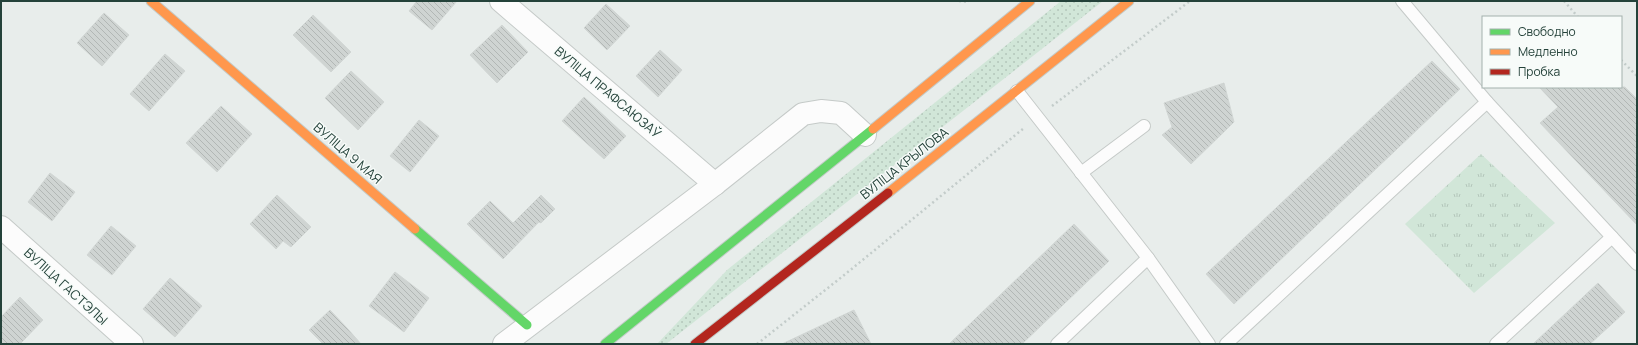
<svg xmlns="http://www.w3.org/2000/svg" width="1638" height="345" font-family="Manrope,sans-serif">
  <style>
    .grass { fill: url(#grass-dots) }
    .park { fill: url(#park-tufts) }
    .building { fill: url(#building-back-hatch); stroke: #d1d6d4 }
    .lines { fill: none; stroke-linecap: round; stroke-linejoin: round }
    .lane-casing { stroke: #c5cac8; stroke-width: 14 }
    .street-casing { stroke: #c5cac8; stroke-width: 24 }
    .fast-casing { stroke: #c3cbc8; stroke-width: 11 }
    .slow-casing { stroke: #c3cbc8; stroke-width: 11 }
    .jam-casing { stroke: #c3cbc8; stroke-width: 11 }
    .path { stroke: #c3ccca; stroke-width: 2.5; stroke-dasharray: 2 3; stroke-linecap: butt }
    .lane { stroke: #fcfcfc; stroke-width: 12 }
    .street { stroke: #fcfcfc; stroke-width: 22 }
    .fast { stroke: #63d668; stroke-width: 9 }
    .slow { stroke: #ff974d; stroke-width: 9 }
    .jam { stroke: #b3261e; stroke-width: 9 }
    .labels { text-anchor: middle; stroke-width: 3; stroke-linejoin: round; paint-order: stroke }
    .street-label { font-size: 13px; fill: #24423a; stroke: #f7fbf9 }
  </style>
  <defs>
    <pattern id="grass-dots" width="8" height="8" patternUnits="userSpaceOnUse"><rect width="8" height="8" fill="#d1e6d8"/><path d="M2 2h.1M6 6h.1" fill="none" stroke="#b3c6ba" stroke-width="1.8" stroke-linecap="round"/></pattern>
    <pattern id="park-tufts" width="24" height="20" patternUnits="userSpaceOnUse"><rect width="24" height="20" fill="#d1e6d8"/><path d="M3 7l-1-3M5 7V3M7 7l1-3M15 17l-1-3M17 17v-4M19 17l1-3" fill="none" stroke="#b3c6ba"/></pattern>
    <pattern id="building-back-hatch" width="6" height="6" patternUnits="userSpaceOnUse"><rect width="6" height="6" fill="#cfd4d2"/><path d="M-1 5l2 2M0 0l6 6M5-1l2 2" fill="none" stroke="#b2b7b5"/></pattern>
  </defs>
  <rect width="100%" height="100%" fill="#e8edeb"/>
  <path class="grass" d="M1061,1h42l-437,343h-9l70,-74z"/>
  <path class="park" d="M1481,154l74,69 -81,70 -69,-69z"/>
  <g class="building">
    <path d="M417,1h40l-25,29 -23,-19z"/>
    <path d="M606,4l24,22 -23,24 -23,-22z"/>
    <path d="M104,13l25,22 -27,31 -25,-23z"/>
    <path d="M313,15l38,37 -20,20 -38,-37z"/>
    <path d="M502,25l26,27 -31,31 -27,-28z"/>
    <path d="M660,50l22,20 -24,27 -22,-21z"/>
    <path d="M165,54l20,17 -36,40 -19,-17z"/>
    <path d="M1432,61l28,28 -226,215 -28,-30z"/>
    <path d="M351,71l33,31 -26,28 -33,-32z"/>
    <path d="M1224,83l10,39 -43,42 -29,-29 10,-8 -8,-24z"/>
    <path d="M1539,87h86l12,12v126l-97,-102 18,-16z"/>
    <path d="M584,97l42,39 -22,23 -42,-38z"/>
    <path d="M221,106l31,28 -35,38 -31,-29z"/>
    <path d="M419,120l20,16 -29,36 -20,-16z"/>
    <path d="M50,173l25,19 -23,29 -24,-19z"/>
    <path d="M277,195l34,32 -20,20 -8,-6 -7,8 -26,-25z"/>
    <path d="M541,195l14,14 -14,14 -2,-1 -36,37 -36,-35 23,-23 23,22z"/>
    <path d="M1074,224l35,37 -87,83h-73z"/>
    <path d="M111,226l25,20 -24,29 -25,-20z"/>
    <path d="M395,272l34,26 -25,34 -35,-26z"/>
    <path d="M170,278l32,28 -27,31 -32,-28z"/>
    <path d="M1598,283l27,29 -35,32h-57z"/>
    <path d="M20,297l23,23 -23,24h-19v-27z"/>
    <path d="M330,310l17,18 14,16h-38l-14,-14z"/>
    <path d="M854,310l17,34h-89z"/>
  </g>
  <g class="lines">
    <g class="lane-casing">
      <g id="lane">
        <path d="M1402,1l85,101 125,135"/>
        <path d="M1017,91l131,167 61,86"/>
        <path d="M1081,173l63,-47"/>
        <path d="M1057,344l91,-86"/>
        <path d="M1226,344l261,-242"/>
        <path d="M1496,344l116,-107 25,27"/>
      </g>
    </g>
    <g class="street-casing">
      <g id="street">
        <path d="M501,1l214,183"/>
        <path d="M1,227l131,117"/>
        <path d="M504,344l211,-160 88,-70 18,-3 20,2 24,22"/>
      </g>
    </g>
    <g class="fast-casing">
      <g id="fast">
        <path d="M415,229l112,96"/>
        <path d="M605,344l268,-215"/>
      </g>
    </g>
    <g class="slow-casing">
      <g id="slow">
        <path d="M151,1l264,228"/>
        <path d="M873,129l157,-128"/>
        <path d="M888,193l241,-192"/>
      </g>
    </g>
    <g class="jam-casing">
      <path id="jam" d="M695,344l193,-151"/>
    </g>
    <g class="path">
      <path d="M959,1l10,1"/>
      <path d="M1564,1l14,16"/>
      <path d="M1621,60l16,16"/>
      <path d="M1052,106l138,-105"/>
      <path d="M757,344l86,-68 181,-148"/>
    </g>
    <use href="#lane" class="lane"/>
    <use href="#street" class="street"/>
    <use href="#fast" class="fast"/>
    <use href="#slow" class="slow"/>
    <use href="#jam" class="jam"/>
  </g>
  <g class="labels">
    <g class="street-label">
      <text transform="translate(608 92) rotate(40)" y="5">ВУЛІЦА ПРАФСАЮЗАЎ</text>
      <text transform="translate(348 153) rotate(41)" y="5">ВУЛІЦА 9 МАЯ</text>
      <text transform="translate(904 163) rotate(-38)" y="5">ВУЛІЦА КРЫЛОВА</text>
      <text transform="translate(66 286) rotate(42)" y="5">ВУЛІЦА ГАСТЭЛЫ</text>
    </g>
  </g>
  <rect width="1638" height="345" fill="none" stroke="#24423a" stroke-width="4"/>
  <rect x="1482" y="16" width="140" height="72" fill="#f7fbf9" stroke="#a3b1ad"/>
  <rect x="1490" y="29" width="20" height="6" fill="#63d668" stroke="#a3b1ad"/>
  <text x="1518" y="36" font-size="12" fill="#24423a">Свободно</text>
  <rect x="1490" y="49" width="20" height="6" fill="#ff974d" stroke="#a3b1ad"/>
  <text x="1518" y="56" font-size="12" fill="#24423a">Медленно</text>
  <rect x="1490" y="69" width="20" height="6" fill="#b3261e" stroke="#a3b1ad"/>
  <text x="1518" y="76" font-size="12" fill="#24423a">Пробка</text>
</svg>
